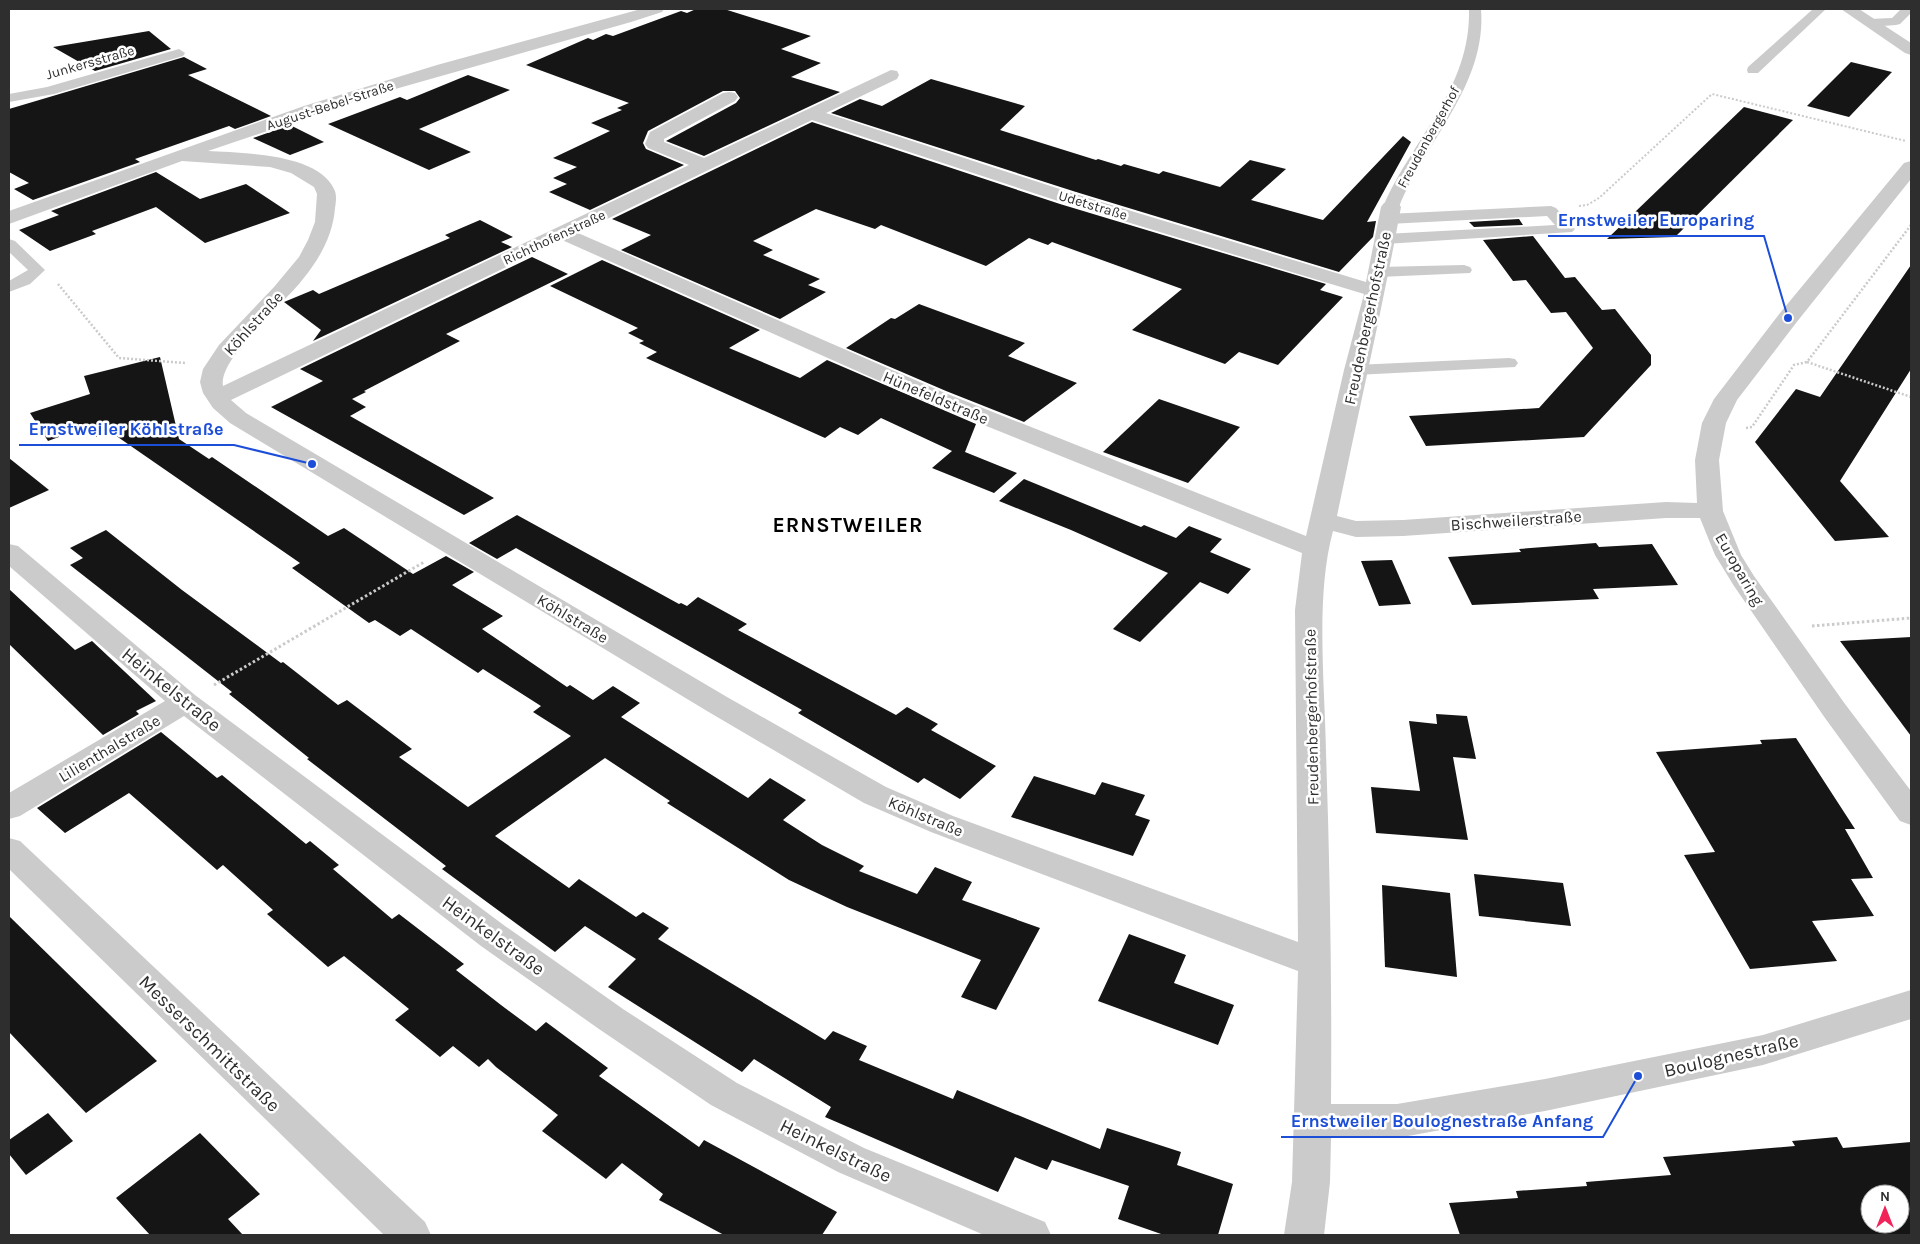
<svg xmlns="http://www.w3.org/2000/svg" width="1920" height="1244" font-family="Karla,sans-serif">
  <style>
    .building { fill: #151515; fill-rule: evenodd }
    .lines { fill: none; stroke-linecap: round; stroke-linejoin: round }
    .path-far2 { stroke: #cbcbcb; stroke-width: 2; stroke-dasharray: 2 2; stroke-linecap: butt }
    .path-far1 { stroke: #cbcbcb; stroke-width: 2.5; stroke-dasharray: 2 2; stroke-linecap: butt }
    .path { stroke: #cbcbcb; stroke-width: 3; stroke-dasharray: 2.5 2.5; stroke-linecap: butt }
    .lane { fill: #cbcbcb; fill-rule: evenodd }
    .street { fill: #cbcbcb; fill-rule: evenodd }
    .labels { text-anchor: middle; stroke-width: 5; stroke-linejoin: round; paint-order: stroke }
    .far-street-label { font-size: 14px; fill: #2e2e2e; stroke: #fff }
    .street-label { font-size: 16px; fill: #2e2e2e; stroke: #fff }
    .near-street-label { font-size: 19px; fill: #2e2e2e; stroke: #fff }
    .district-label { font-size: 21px; font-weight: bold; letter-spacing: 1px; fill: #000; stroke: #fff }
    .leader { fill: none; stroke: #1d4ed8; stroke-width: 2 }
    .callout-dot { fill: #1d4ed8; stroke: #fff; stroke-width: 2 }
    .callout-label { font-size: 18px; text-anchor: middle; font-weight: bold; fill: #1d4ed8; stroke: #fff; stroke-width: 5; stroke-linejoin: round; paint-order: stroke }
  </style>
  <rect width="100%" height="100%" fill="#fff"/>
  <g class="building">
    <path d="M696,9h28l87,27 -30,13 40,14 -30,14 49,15 -136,64 -38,-15 70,-38 4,-5 -5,-7h-12l-75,40 -5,12 3,6 38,16 -94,45 -41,-18 18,-8 -14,-6 24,-11 -24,-9 57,-27 -19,-8 31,-13 -5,-2 12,-5 -103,-38 62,-27 5,2 13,-6 7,2 68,-25 6,2z"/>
    <path d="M149,31l22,18 -76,22 -42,-24z"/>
    <path d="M184,57l23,12 -19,6 83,41 -36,13 -6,-3 -94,33 5,3 -107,38 -19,-11 15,-6 -20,-11v-63z"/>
    <path d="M1851,62l41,10 -43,45 -42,-11z"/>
    <path d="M468,75l42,15 -91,39 52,23 -42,18 -101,-46 72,-27 7,3z"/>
    <path d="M931,79l94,27 -25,24 96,30 2,-1 23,7 3,-2 35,10 4,-3 57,16 30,-27 36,9 -35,31 72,20 80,-84 8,6 -44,80 9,-1 -3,16 -34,35 -263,-80 -245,-79 29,-14 22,7z"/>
    <path d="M1744,107l49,13 -118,117 -68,2z"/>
    <path d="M812,122l248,82 266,80 -6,6 23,7 -65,68 -39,-13 -14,12 -93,-34 50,-41 -130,-47 -4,3 -19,-7 -43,28 -105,-41 -6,4 -59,-20 -63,32 20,9 -10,5 57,24 -12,6 18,7 -46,27 -159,-69 30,-15 -39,-16z"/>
    <path d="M290,125l34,17 -34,13 -37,-17z"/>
    <path d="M156,172l44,27 46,-15 44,29 -85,30 -49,-36 -64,24 4,3 -46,17 -31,-21 40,-15 -8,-4z"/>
    <path d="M1519,219l4,6 -49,2 -5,-5z"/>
    <path d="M480,220l33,17 -12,5 11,5 -199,94 8,-11 -37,-28 29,-12 6,4 131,-56 -5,-3z"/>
    <path d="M1533,236l32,42 10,-1 27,33 13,-1 36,46v10l-67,72 -158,9 -17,-30 130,-8 54,-60 -27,-36 -15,1 -25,-33 -13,1 -30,-41z"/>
    <path d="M532,257l36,17 -122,60 14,7 -96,50 2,1 -14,7 14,8 -16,9 144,82 -30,17 -193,-108 52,-26 -23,-12z"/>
    <path d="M602,260l158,70 -31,18 71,30 27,-18 149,64 -11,28 52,21 -23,20 -62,-25 20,-17 -71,-33 -23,17 -18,-8 -15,11 -179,-80 11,-6 -18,-9 5,-2 -16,-8 10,-5 -88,-42z"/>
    <path d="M1911,265v104l-71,112 49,56 -54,4 -80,-99 41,-53 24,8z"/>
    <path d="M919,304l106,39 -17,13 69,27 -53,39 -78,-31 -100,-43 45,-30 4,1z"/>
    <path d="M160,357l19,82 30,20 3,-2 116,79 16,-8 69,46 33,-18 28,16 -22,13 51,31 -21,13 85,58 3,-2 23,15 20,-14 27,17 -19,14 127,81 22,-20 36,22 -23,20 39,25 42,21 -5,5 58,23 18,-27 37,15 -10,18 78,28 -44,82 -35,-13 20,-37 -134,-53 -58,-27 -122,-77 3,-2 -65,-43 -110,78 74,52 10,-9 57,38 7,-5 26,16 -11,11 167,101 8,-9 34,15 -8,14 94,39 4,-9 143,59 7,-21 74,24 -4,13 56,19 -15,51h-54l-46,-16 11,-33 -77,-26 -5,10 -32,-13 -17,35 -173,-75 6,-10 -77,-48 -12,13 -134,-85 28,-28 -51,-33 -30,26 -113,-83 4,-3 -139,-107 2,-1 -80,-64 3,-2 -162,-127 13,-7 -13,-10 36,-18 76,60 99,73 2,-1 55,43 9,-5 65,49 -13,8 69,50 103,-71 -38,-24 8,-6 -58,-37 -5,4 -67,-44 -11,7 -25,-16 -6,3 -77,-55 8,-5 -188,-130 -16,4 -2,-13 -46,17 -18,-28 60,-19 -6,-18z"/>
    <path d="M1159,399l81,28 -52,56 -85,-31z"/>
    <path d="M9,458l40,32 -40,18z"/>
    <path d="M1024,479l117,48 3,-2 32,13 13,-12 33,13 -12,13 41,17 -23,25 -28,-12 -60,60 -27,-13 55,-56 -97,-43 -72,-29z"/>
    <path d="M517,515l162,89 2,-1 6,3 11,-9 49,27 -9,6 158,85 11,-8 31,17 -7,6 65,36 -36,33 -36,-21 -6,5 -120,-70 4,-3 -286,-162 -19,11 -28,-16z"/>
    <path d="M1596,543l3,4 53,-3 26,41 -85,4 6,10 -127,6 -24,-48 73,-5 -2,-3z"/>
    <path d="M1392,560l19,44 -32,2 -18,-45z"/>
    <path d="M9,589l66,61 17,-9 64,60 -20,10 3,3 -36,21 -94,-91z"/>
    <path d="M1911,637v99l-71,-95z"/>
    <path d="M1436,714l31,2 9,43 -23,-2 15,83 -92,-7 -5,-46 49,4 -11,-70 28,3z"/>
    <path d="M161,732l56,46 5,-3 84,69 4,-3 29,24 -6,4 59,50 7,-5 65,50 -8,6 45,35 35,26 10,-9 62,46 -9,8 100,71 5,-7 133,72 -15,23h-98l-65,-35 4,-6 -41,-31 -16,16 -64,-48 16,-16 -62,-48 -8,-8 -9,8 -26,-21 -13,11 -45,-37 14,-11 -65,-53 -16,11 -61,-53 6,-4 -50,-45 -6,5 -88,-77 -64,40 -28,-25z"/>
    <path d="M1796,738l59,91h-10l28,49 -22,1 23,37 -62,5 25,40 -87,8 -66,-114 31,-3 -59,-100 106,-8 -2,-4z"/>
    <path d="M1034,776l61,19 7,-13 43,13 -10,20 15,5 -17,36 -122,-39z"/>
    <path d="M1474,874l89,9 8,43 -92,-10z"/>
    <path d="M1382,885l68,8 7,84 -72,-10z"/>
    <path d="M9,916l148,145 -71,52 -77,-81z"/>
    <path d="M1129,934l57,21 -12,28 60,22 -16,40 -120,-44z"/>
    <path d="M48,1113l25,28 -47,34 -17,-21v-14z"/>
    <path d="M200,1133l60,61 -32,25 15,16h-93l-34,-37z"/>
    <path d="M1837,1137l6,11 68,-6v93h-451l-11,-32 69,-5 -2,-7 71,-5 -1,-4 85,-7 -8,-18 132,-11 -3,-5zM1870,1194h30v30h-30z"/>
  </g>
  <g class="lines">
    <path class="path-far2" d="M1579,206l8,-1 12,-7 113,-104 194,47"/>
    <g class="path-far1">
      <path d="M1911,225l-104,137 104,35"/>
      <path d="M58,284l61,74 66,5"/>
      <path d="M1746,428l6,-1 42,-62 13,-3"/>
    </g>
    <g class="path">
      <path d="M1812,626l99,-8"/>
      <path d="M214,685l210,-123"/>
    </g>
    <g class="lane">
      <path d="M1469,9h12c6,76 -56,132 -82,198l-3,3h-10l-3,-3c29,-68 88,-118 86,-198z"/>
      <path d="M1813,9h13l-68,64h-10l-1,-3 1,-3z"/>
      <path d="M1901,9h10v4l-11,11 -4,1 -26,2 -6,-4 6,-4 22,-1z"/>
      <path d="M179,49l6,4 -2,3 -129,38 -45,8v-8l38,-7z"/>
      <path d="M1551,206l5,2 16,18 3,3 -3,3 -187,12 -5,-2 -3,-3 3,-3 5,-2 170,-9 -8,-9 -159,8 -5,-2 -3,-3 3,-3 5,-2z"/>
      <path d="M9,239l6,2 30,29 -15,14 -21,8v-11l19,-11 -19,-18z"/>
      <path d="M1464,265l6,2 2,3 -2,3 -91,4 -6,-2 -2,-3 2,-3 6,-2z"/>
      <path d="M1509,358l6,1 3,4 -3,4 -160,8 -6,-1 -3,-4 3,-4 6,-1z"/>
    </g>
    <g class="street">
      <path d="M641,9h23l-2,3 -31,10 -264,75 -159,54c33,2 110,2 126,38 3,5 2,13 1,19 -2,27 -15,50 -32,71 -18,24 -85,79 -80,107l466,-221 -41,-17 -3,-4 5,-12 73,-39 6,-1 6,1 3,4 -3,4 -71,38v3l40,16 187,-88 6,1 2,4 -2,4 -71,34 249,81 291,88 15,-75 3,-4 7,-2 7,2 3,4c-19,104 -43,206 -64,309l19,5 47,-1 263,-18 31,1 -2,-43 7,-37 12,-24 66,-86 124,-150 7,-2v18l-115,144 -59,77 -11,23 -7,37 4,51 18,44 13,21 91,128 66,87v34l-11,-4 -75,-103 -91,-132 -19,-31 -15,-37h-34l-263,18 -47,1 -23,-6c-18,66 -8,154 -7,222 4,117 6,234 5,351h66l148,-25 218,-44 148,-45v29l-148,46 -218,46 -148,27h-66l-1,44 -6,53h-40l8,-53 6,-211 -367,-139 -67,-29 -157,-92 -477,-288 -17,-15 -10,-15 -3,-11 3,-13 16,-24 55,-58 25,-30 9,-17 7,-18 2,-28 -3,-7 -23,-14 -21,-6 -88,-6 -173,63v-13l295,-105 133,-41zM812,120l249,82 303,92 -20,76 -38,166 -361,-143 -367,-160zM562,240l367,163 373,150 -7,57 3,332 -345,-126 -67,-29 -159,-90 -481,-284 -15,-13z"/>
      <path d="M1841,9h18l52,34v12l-6,-2z"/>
      <path d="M9,544l9,2 177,149 310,231 118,83 114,74 127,65 181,74 6,13h-67l-146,-63 -127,-67 -112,-76 -118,-83 -297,-230 -164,100 -11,3v-26l156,-92 -156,-135z"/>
      <path d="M9,838l11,3 405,381 6,13h-47l-375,-366z"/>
    </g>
  </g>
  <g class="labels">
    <g class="far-street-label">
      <text transform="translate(90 62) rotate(-16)" y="5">Junkersstraße</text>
      <text transform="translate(330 105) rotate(-18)" y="5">August-Bebel-Straße</text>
      <text transform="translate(1428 137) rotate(-61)" y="5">Freudenbergerhof</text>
      <text transform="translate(1093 205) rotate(17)" y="5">Udetstraße</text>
      <text transform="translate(554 237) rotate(-25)" y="5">Richthofenstraße</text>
    </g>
    <g class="street-label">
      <text transform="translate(1367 318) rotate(-78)" y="6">Freudenbergerhofstraße</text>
      <text transform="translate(253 323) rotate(-48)" y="6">Köhlstraße</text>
      <text transform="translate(936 397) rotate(23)" y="6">Hünefeldstraße</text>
      <text transform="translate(1516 520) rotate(-4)" y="6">Bischweilerstraße</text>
      <text transform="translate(1740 569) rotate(60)" y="6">Europaring</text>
      <text transform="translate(573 618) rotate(31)" y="6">Köhlstraße</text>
      <text transform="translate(1311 717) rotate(-91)" y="6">Freudenbergerhofstraße</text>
      <text transform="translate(109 748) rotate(-31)" y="6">Lilienthalstraße</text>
      <text transform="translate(926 816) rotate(23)" y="6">Köhlstraße</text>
    </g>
    <g class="near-street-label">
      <text transform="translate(172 689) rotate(39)" y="7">Heinkelstraße</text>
      <text transform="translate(494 935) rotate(36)" y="7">Heinkelstraße</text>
      <text transform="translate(210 1043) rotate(44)" y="7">Messerschmittstraße</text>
      <text transform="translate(1731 1055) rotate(-13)" y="7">Boulognestraße</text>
      <text transform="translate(836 1150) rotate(26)" y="7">Heinkelstraße</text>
    </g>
    <g class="district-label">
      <text x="848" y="532">ERNSTWEILER</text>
    </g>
  </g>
  <path class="leader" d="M1788 318L1764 236H1548M312 464L234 445H19M1638 1076L1603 1137H1281"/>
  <g class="callout-dot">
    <circle cx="1788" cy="318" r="5"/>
    <circle cx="312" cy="464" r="5"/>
    <circle cx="1638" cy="1076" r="5"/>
  </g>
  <g class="callout-label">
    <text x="1656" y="226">Ernstweiler Europaring</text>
    <text x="126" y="435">Ernstweiler Köhlstraße</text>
    <text x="1442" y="1127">Ernstweiler Boulognestraße Anfang</text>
  </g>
  <rect width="1920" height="1244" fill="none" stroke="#2e2e2e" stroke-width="20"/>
  <g transform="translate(1885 1209)"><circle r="24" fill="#ffffff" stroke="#ababab"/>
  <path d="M0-4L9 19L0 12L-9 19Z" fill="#f1245a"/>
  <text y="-8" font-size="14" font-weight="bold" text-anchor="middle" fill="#2e2e2e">N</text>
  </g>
</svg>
